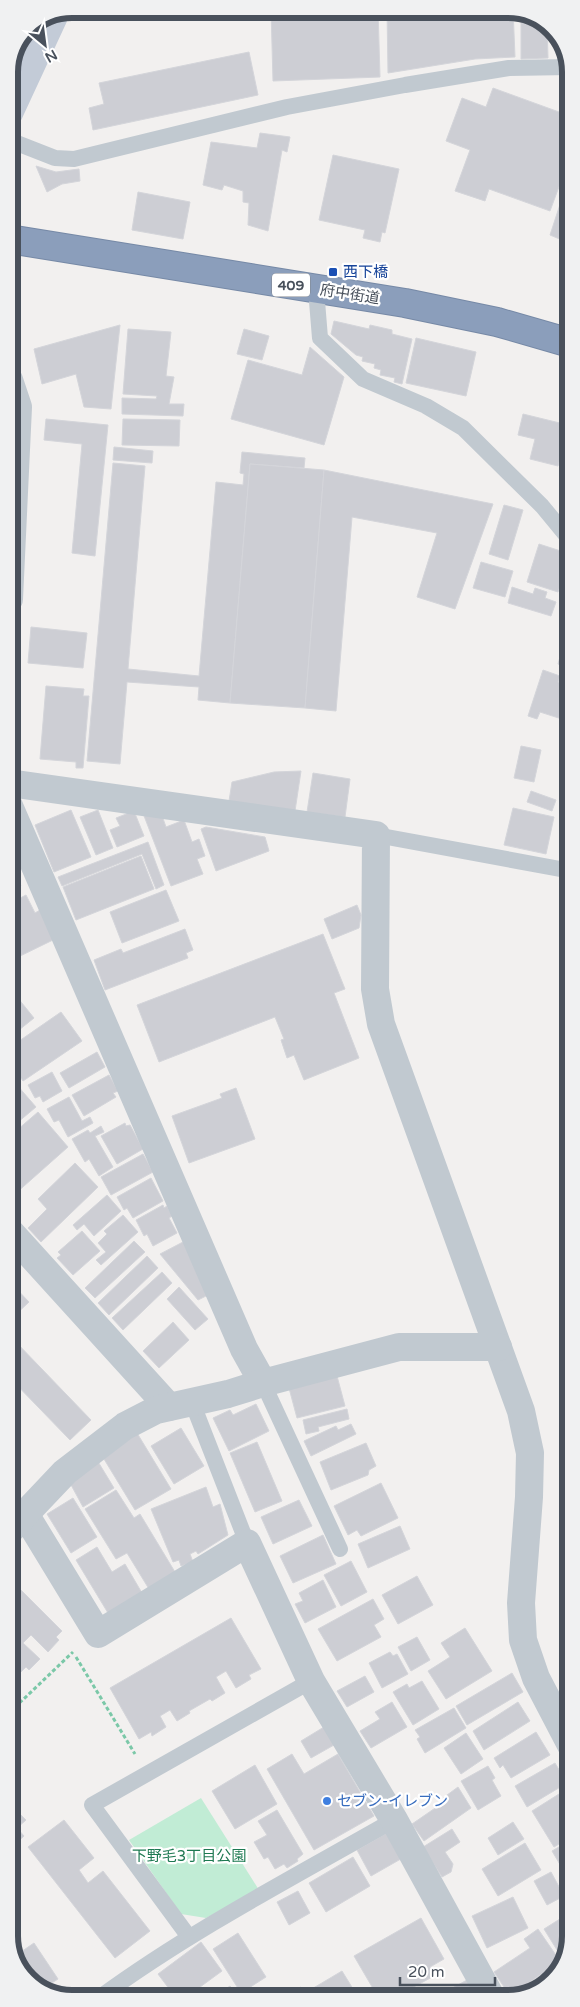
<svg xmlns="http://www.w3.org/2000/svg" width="580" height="2007" font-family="'Varela Round','Noto Sans JP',sans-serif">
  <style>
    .green { fill: #c1ecd5 }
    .building { fill: #cdced4; stroke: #d4d5da }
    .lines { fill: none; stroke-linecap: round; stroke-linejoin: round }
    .highway-casing { stroke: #7689a6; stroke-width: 30 }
    .path { stroke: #7bc8a8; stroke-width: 3; stroke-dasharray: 4 2.5; stroke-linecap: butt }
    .lane { stroke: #c1c9d0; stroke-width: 16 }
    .street { stroke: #c1c9d0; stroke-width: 28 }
    .secondary { stroke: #c3cbd7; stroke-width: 28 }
    .highway { stroke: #8b9ebb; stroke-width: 28 }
    .transit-dot { fill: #1a4fb4; stroke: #fff; stroke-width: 2 }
    .shop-dot { fill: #3f7fe0; stroke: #fff; stroke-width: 2 }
    .labels { text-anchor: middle; stroke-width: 4.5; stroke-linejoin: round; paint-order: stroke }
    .shield { fill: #fff; stroke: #80858d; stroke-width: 1 }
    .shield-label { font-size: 14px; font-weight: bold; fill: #49515c }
    .transit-label { font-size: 15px; fill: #164399; stroke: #fff; text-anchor: start }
    .street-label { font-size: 15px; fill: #49515c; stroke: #fff }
    .shop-label { font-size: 15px; fill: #366cbe; stroke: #fff; text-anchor: start }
    .park-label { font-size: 15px; fill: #1e7952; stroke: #fff }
    .rim { fill: none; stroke: #49515c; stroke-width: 6 }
  </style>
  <rect width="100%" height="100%" fill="#f2f0ef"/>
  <path class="green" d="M201,1798l58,92 -53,28 -25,-4 -52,-74z"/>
  <g class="building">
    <path d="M271,9h107l2,68 -107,4z"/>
    <path d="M387,9h126l2,48 -40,2 -87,14z"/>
    <path d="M521,11l26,13 1,34 -27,1z"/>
    <path d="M249,52l9,43 -165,35 -4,-22 15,-4 -5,-21z"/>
    <path d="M493,88l77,28v41l-20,54 -61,-22 -4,12 -30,-10 15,-41 -24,-9 16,-43 24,9z"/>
    <path d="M260,133l30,4 -3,15 -5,-2 -14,81 -20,-6 1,-22 -6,-1v-11l-19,-6 -2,5 -19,-5 8,-43 46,6z"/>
    <path d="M333,155l66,14 -14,64 -3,-1 -2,10 -17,-4 2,-8 -46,-10z"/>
    <path d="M36,166l20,6 23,-3 1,12 -18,3 -15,8z"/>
    <path d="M570,174v64l-7,-2 -1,4 -12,-5z"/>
    <path d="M138,192l52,10 -7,37 -51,-9z"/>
    <path d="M334,321l35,8 1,-4 22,5v4l20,5 -10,45 -8,-2 1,-4 -15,-3 1,-5 -7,-2 1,-4 -13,-3 1,-4 -7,-2 -25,-21z"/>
    <path d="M120,325l-9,84 -27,-2 -8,-33 -34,10 -8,-35z"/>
    <path d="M128,329l43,3 -5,44 8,1 -5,27h15l-1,12 -61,-2v-16l34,1 1,-3 -34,-2z"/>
    <path d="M244,329l25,7 -7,24 -25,-6z"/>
    <path d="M416,338l60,14 -10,44 -60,-13z"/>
    <path d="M310,347l34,30 -20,68 -93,-26 17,-59 54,15z"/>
    <path d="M523,414l45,11 -10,41 -28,-7 5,-20 -17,-4z"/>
    <path d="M46,419l62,6 -13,131 -23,-3 10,-109 -38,-4z"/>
    <path d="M123,419l57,1 -1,26 -57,-1z"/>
    <path d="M114,447l39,4 -1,12 -39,-3z"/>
    <path d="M242,452l63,6 -1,10 -54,-4 -20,239 -32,-3 1,-13 -72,-5 -7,82 -33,-3 26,-298 32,3 -17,203 71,7 17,-194 27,3 1,-11 -4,-1z"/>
    <path d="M250,464l74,6 -19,238 -75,-5z"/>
    <path d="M324,470l169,34 -38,105 -38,-12 20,-64 -85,-16 -16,194 -31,-3z"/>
    <path d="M504,505l19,5 -15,50 -19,-6z"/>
    <path d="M539,544l31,10 -12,38 -31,-10z"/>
    <path d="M481,562l32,9 -8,26 -32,-9z"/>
    <path d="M512,587l21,7 2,-6 12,4 -2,6 11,4 -5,14 -43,-13z"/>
    <path d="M31,627l56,6 -4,35 -55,-5z"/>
    <path d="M562,650l8,2v16l-12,-4z"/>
    <path d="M543,670l17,6 -2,6 12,4v28l-2,7 -28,-9 -3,7 -9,-3z"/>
    <path d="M46,686l38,3 -1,7h6l-6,72h-7v-6l-36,-3z"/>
    <path d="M521,746l20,4 -7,32 -20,-4z"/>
    <path d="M301,771l-6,40 -66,-10 3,-19 42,-10z"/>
    <path d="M313,773l37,6 -5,38 -38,-5z"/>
    <path d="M531,791l25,9 -4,11 -25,-9z"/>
    <path d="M141,808l19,2 6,17 18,-7 8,22 7,-3 6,17 -8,3 6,15 -32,12z"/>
    <path d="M513,808l41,9 -8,37 -42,-9z"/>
    <path d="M71,810l20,47 -37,15 -19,-47z"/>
    <path d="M98,810l15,38 -17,7 -16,-38z"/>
    <path d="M134,811l10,25 -27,11 -7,-17 10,-4 -4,-8z"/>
    <path d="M206,827l59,10 4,14 -53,20 -15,-42z"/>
    <path d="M148,842l16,43 -8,4 -14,-35 -80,32 -4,-9z"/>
    <path d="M141,856l13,33 -78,31 -13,-33z"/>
    <path d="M9,867l12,19 -12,8z"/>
    <path d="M166,890l13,31 -57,22 -12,-31z"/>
    <path d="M26,895l9,18 5,-3 15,29 -41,20 -5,-10v-23l3,-2 -3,-5v-15z"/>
    <path d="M357,905l4,10 -2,13 -27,11 -8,-20z"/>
    <path d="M185,929l8,21 -7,3 2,5 -83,32 -11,-30 27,-11 2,4z"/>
    <path d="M323,934l22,55 -11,4 25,65 -55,22 -10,-25 -7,3 -6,-18 3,-1 -9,-22 -116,45 -22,-57z"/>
    <path d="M9,987l25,31 -25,20z"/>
    <path d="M61,1012l21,29 -59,40 -14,-20v-13z"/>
    <path d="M97,1052l8,15 -36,21 -9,-15z"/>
    <path d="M52,1072l10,19 -19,11 -3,-6 -5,2 -7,-13z"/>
    <path d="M109,1075l9,16 -5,2 3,4 -32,19 -12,-21z"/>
    <path d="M10,1077l26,30 -25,21 -2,-1z"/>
    <path d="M236,1088l19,51 -66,24 -17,-47 50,-18 -2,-4z"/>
    <path d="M69,1097l13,24 8,-4 3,6 -25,14 -9,-17 -5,2 -7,-13z"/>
    <path d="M38,1112l30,35 -53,47 -5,-6 -1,-51z"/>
    <path d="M125,1123l1,3 4,-1 13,24 -26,15 -16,-28z"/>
    <path d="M101,1126l3,6 -9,4 18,31 -14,9 -10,-17 -4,3 -13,-23 16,-9 2,3z"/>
    <path d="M143,1154l10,18 -42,23 -10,-18z"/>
    <path d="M75,1163l23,24 -57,55 -13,-14 19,-19 -9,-10z"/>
    <path d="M151,1178l12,23 -30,17 -6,-10 -3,2 -7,-13z"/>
    <path d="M107,1195l14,16 -27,25 -10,-12 -7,6 -4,-5z"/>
    <path d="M163,1205l1,3 3,-2 5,10 -3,2 8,15 -24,13 -6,-12 -3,2 -8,-16z"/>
    <path d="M123,1215l15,17 -37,33 -5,-5 10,-8 -8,-9 9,-9 -3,-3z"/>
    <path d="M82,1231l18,20 -27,24 -16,-17 4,-3 -3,-3z"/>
    <path d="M134,1241l11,11 -50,46 -10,-10z"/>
    <path d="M183,1242l27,52 -12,6 -38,-46z"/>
    <path d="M147,1256l11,12 -49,47 -11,-12z"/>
    <path d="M162,1272l10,11 -49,47 -11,-12z"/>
    <path d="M10,1282l19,20 -19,18z"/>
    <path d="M179,1287l29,32 -13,11 -28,-31z"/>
    <path d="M173,1322l16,18 -30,28 -16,-17z"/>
    <path d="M13,1339l78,81 -21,20 -60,-62v-36z"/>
    <path d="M337,1376l8,30 -48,12 -8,-30z"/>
    <path d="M256,1404l13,27 -40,20 -16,-33 17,-8 3,5z"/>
    <path d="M347,1409l2,10 -31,8 1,4 -13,3 -3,-14z"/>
    <path d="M351,1424l5,10 -45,22 -7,-15 32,-15 2,4z"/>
    <path d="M181,1428l23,38 -30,18 -23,-38z"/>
    <path d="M137,1433l34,56 -36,21 -31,-51z"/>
    <path d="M257,1442l25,59 -27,11 -25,-59z"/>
    <path d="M366,1443l10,23 -7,4 -1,5 -37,15 -11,-28z"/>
    <path d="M97,1460l17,28 -31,19 -13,-24z"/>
    <path d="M381,1483l17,35 -37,18 -4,-6 -9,5 -14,-29z"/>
    <path d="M206,1487l7,20 7,-3 8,31 -30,19 -2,-3 -6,3 3,8 -12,4 -2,-6 -6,2 -22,-53z"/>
    <path d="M116,1490l18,28 6,-4 35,58 -26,17 -22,-36 -11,6 -31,-50z"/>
    <path d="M73,1498l24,39 -26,16 -24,-39z"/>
    <path d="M299,1500l13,26 -39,18 -12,-27z"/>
    <path d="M400,1526l10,23 -42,19 -10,-24z"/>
    <path d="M323,1535l13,29 -43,19 -13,-27z"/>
    <path d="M97,1547l15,25 13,-8 17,29 -34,20 -32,-53z"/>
    <path d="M351,1561l16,31 -26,14 -17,-31z"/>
    <path d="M417,1576l16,29 -35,19 -16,-29z"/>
    <path d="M323,1580l13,27 -31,16 -10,-19 8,-3 -4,-8z"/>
    <path d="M20,1589l42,42 -6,6 3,3 -11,12 -17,-17 -8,8 17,16 -11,11 -3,-3 -16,16v-84z"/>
    <path d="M373,1599l11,20 -10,6 7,12 -44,24 -19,-32z"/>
    <path d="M231,1618l30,51 -12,6 2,4 -15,9 -10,-17 -10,6 9,16 -13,8 -2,-2 -21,12 1,2 -13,8 -7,-11 -10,6 6,11 -14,9 -1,-4 -12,7 -29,-51z"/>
    <path d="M465,1628l27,43 -46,28 -18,-28 22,-14 -9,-14z"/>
    <path d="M417,1637l13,23 -19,11 -13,-24z"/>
    <path d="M390,1652l3,4 4,-2 11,20 -26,14 -13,-25z"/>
    <path d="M512,1673l11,19 -56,33 -11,-19z"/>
    <path d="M365,1676l9,16 -27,15 -10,-16z"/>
    <path d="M422,1681l17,28 -26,16 -20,-33 14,-8 2,4z"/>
    <path d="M392,1702l15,25 -36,21 -11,-17 20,-12 -5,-7z"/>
    <path d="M518,1702l12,19 -46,29 -11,-19z"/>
    <path d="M454,1708l12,20 -41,25 -8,-14 3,-2 -5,-7z"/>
    <path d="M324,1727l10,18 -23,13 -10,-17z"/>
    <path d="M536,1732l14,23 -39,23 -8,-13 -3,3 -6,-10z"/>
    <path d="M466,1733l17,26 -22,15 -17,-26z"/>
    <path d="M292,1754l12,20 34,-20 36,62 -60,34 -47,-81z"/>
    <path d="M555,1763l12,20 -40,24 -12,-21z"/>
    <path d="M255,1765l22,39 -42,25 -23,-38z"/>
    <path d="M488,1766l7,12 -3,2 9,16 -23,14 -17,-29z"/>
    <path d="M458,1787l13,21 -47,33 -12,-17 32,-22 -1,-4z"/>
    <path d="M559,1794l12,20v23l-17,10 -22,-36z"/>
    <path d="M15,1809l11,11 -9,8 7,8 -14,13v-36z"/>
    <path d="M277,1810l26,44 -6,5 1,2 -11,7 -3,-4 -9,5 -7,-12 -4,2 -10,-17 13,-7 -9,-14z"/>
    <path d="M64,1820l30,38 -15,12 9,13 15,-12 47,60 -35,27 -87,-111z"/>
    <path d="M513,1822l11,17 -26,16 -10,-17z"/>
    <path d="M452,1829l8,13 -15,10 8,12 -2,8 -9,5 -19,-30z"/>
    <path d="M392,1830l14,26 -35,20 -14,-26z"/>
    <path d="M571,1840v43l-19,-32z"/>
    <path d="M525,1843l16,27 -43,26 -16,-27z"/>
    <path d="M353,1857l17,29 -44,26 -17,-29z"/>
    <path d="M551,1872l13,24 -17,9 -13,-24z"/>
    <path d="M298,1891l12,22 -21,12 -12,-23z"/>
    <path d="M513,1897l15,31 -41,20 -15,-32z"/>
    <path d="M10,1912l7,10 -7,5z"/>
    <path d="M571,1912v23l-9,23 -18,-29z"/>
    <path d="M421,1918l23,41 -14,8 4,9 -39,21h-17l-24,-41z"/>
    <path d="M538,1929l22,32 -50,35 -16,-24 36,-24 -6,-9z"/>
    <path d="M238,1933l28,44 -25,16 -28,-44z"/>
    <path d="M201,1942l21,29 -37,27h-9l-18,-24z"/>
    <path d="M34,1943l24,36 -14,9 -14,-6 -15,-26z"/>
    <path d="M561,1964l-3,10 -40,23z"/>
    <path d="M342,1971l16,26 -70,1 -2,-3 15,-8 4,6z"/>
    <path d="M467,1980l9,17h-40z"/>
    <path d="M230,1986l8,12h-26z"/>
  </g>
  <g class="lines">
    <g class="highway-casing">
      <path id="highway" d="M9,239l396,64 92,19 73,21"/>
    </g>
    <g class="path">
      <path d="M76,1657l59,97"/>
      <path d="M10,1712l63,-60"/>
    </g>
    <g class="lane">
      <path d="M9,140l46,18 19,1 213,-52 118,-22 104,-17 61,-1"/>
      <path d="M316,289l4,49 43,41 63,27 37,22 79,78 28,34"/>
      <path d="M376,835l195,36"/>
      <path d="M263,1383l77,166"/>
      <path d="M192,1402l55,141"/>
      <path d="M189,1937l-97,-132 219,-124"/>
      <path d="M99,1998c93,-68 195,-121 295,-178"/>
    </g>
    <g class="street">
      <path d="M9,380l9,27 -9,192"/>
      <path d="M9,783l367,52 -1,154 6,35 140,387 9,42 -1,44 -8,106 2,37 13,38 35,67"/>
      <path d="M9,806l235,543 19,34"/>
      <path d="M10,1232l159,175"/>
      <path d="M25,1514l73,120 149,-91 64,138 83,139 97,177"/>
      <path d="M10,1530l55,-58 60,-46 31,-16 72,-16 35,-11 136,-36h99"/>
    </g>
    <path class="secondary" d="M9,113l45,-97"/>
    <use href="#highway" class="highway"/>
  </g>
  <rect class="transit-dot" x="328" y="267" width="10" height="10" rx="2.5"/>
  <circle class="shop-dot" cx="327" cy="1801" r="5"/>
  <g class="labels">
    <rect class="shield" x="272" y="273.5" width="38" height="23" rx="4"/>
    <g class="shield-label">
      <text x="291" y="290">409</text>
    </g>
    <g class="transit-label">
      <text x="343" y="277">西下橋</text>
    </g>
    <g class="street-label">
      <text transform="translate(350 294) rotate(9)" y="5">府中街道</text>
    </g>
    <g class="shop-label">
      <text x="337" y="1806">セブン-イレブン</text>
    </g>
    <g class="park-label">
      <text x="189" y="1861">下野毛3丁目公園</text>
    </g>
  </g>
  <path d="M0 0H580V2007H0ZM72 18H508A54 54 0 0 1 562 72V1936A54 54 0 0 1 508 1990H72A54 54 0 0 1 18 1936V72A54 54 0 0 1 72 18Z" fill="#f0f1f2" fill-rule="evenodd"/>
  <path class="rim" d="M72 18H508A54 54 0 0 1 562 72V1936A54 54 0 0 1 508 1990H72A54 54 0 0 1 18 1936V72A54 54 0 0 1 72 18Z"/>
  <g transform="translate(45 45) rotate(151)" stroke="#ffffff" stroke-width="4" paint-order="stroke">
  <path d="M0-4L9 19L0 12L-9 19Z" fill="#49515c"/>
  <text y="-8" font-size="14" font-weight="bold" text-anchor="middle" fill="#49515c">N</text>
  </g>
  <path d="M400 1977v8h95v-8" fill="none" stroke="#49515c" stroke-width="2.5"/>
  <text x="408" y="1977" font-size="15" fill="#49515c" stroke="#ffffff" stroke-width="4" paint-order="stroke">20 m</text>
</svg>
